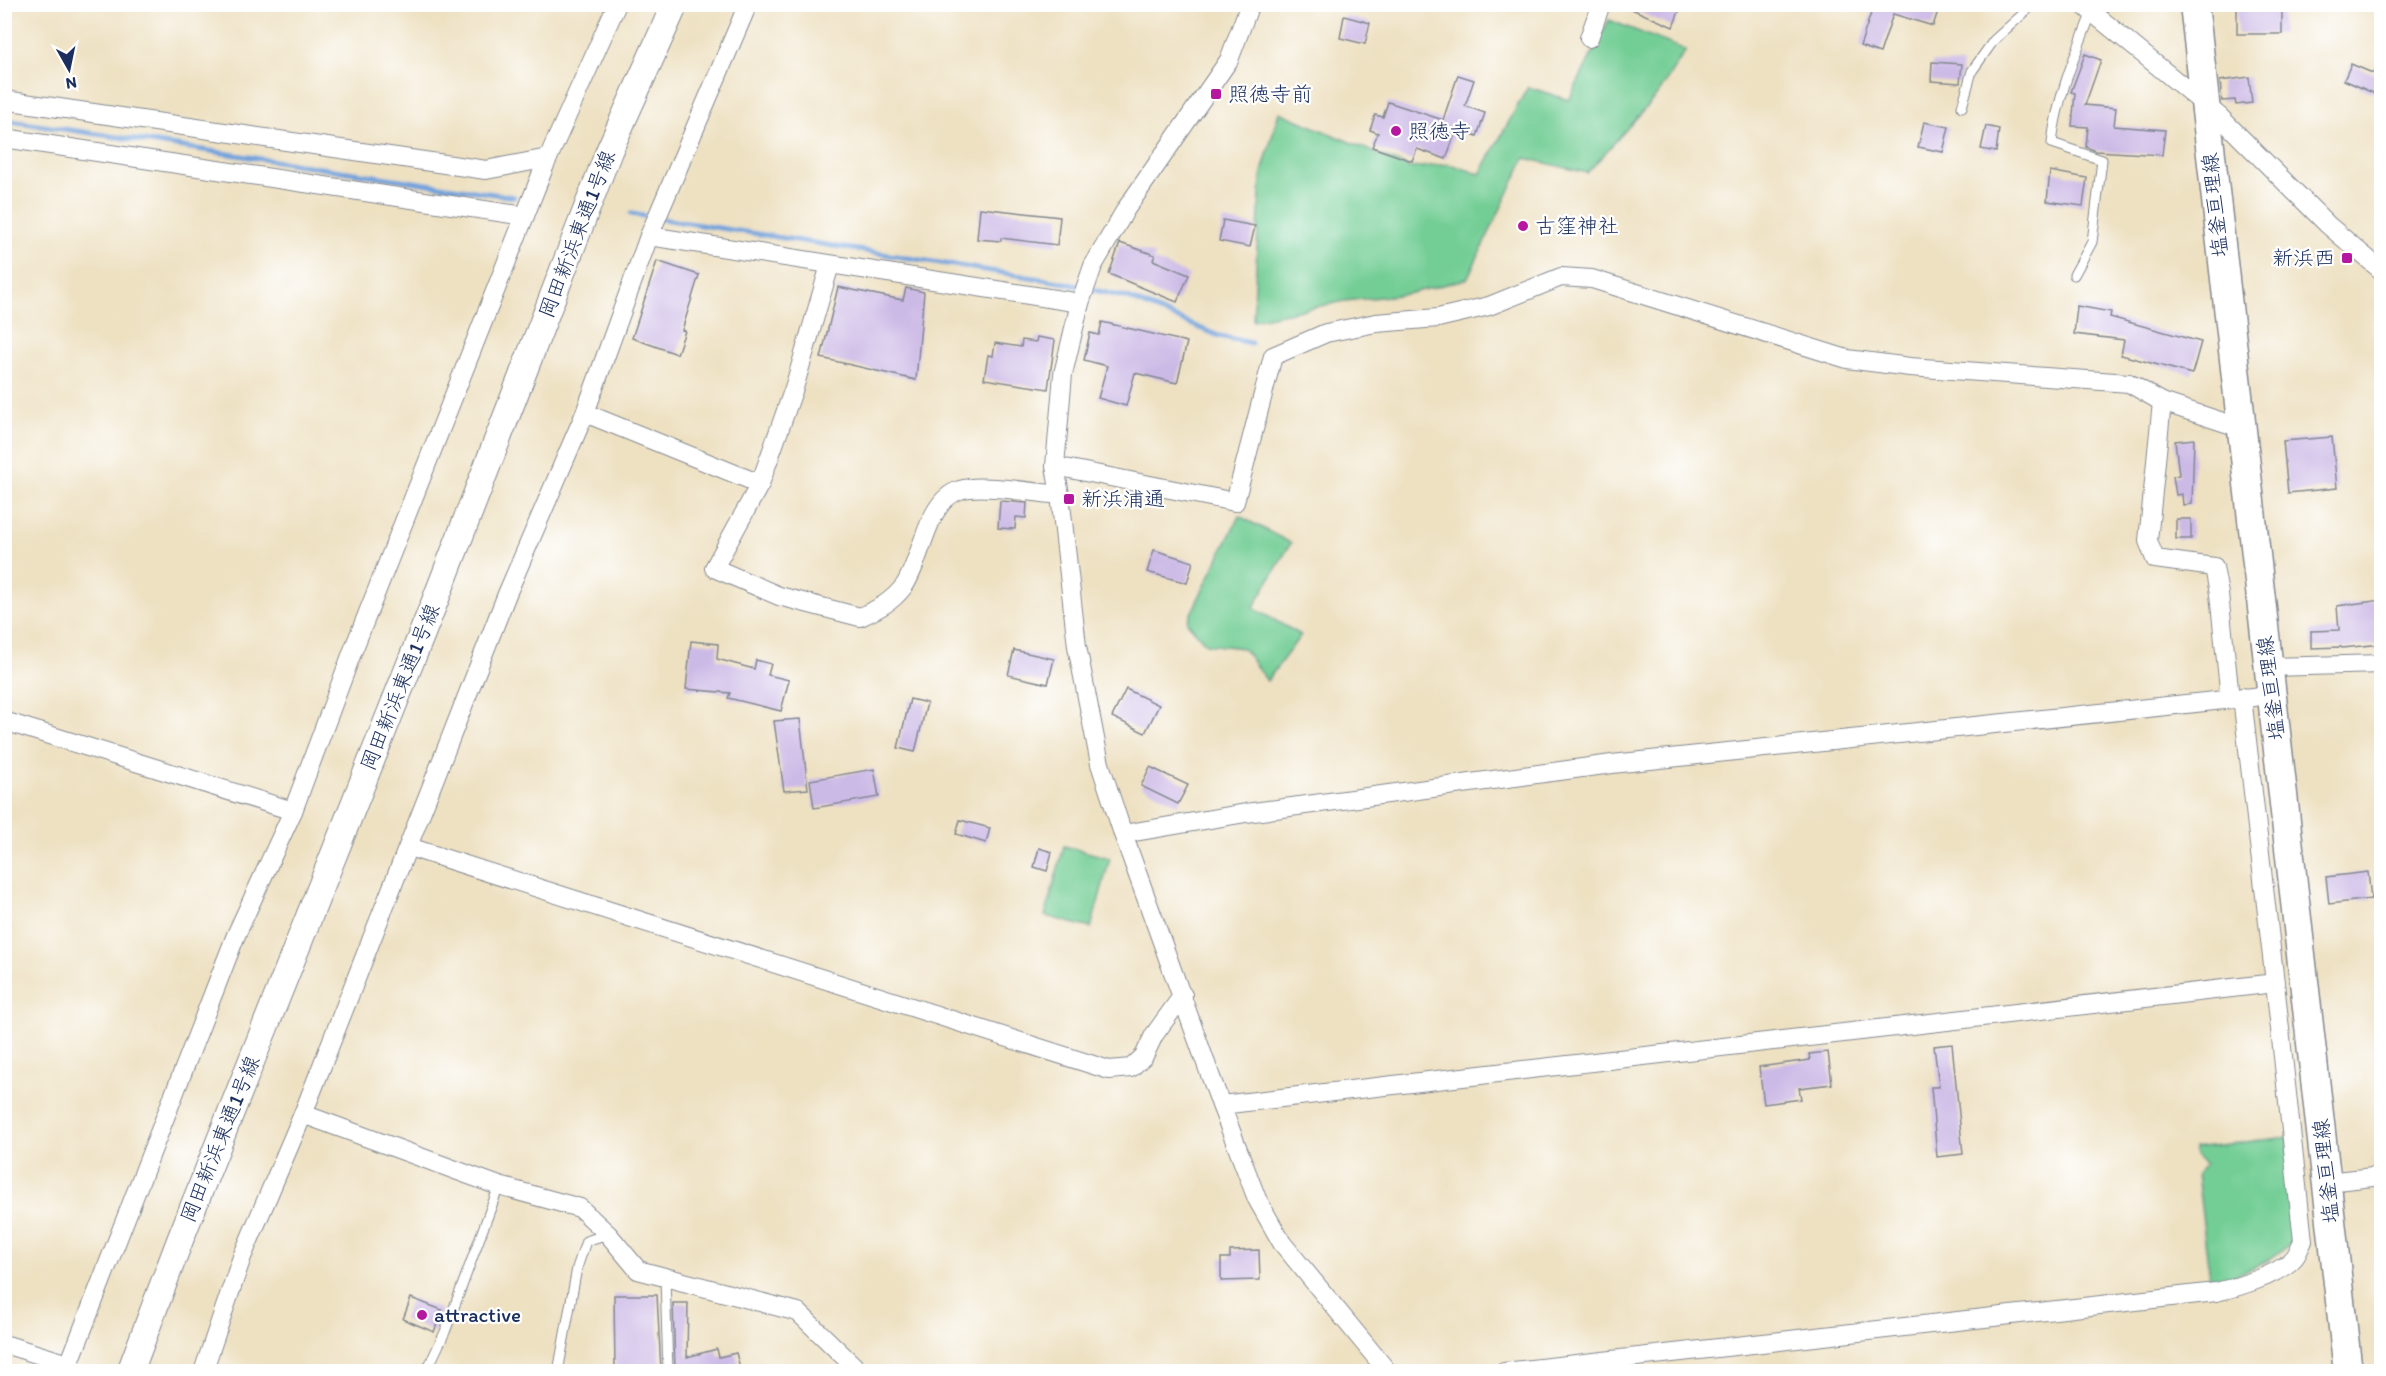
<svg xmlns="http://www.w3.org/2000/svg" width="2386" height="1376" font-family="Itim,'Klee One',sans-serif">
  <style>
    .green { fill: #73ce95; stroke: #477e7a; stroke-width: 1.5 }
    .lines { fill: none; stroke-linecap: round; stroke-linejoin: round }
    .stream { stroke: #71a2dc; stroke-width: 5 }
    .building { fill: #ccbae6 }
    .lane-casing { stroke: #848890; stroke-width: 11 }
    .street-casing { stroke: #848890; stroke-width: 20 }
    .secondary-casing { stroke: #848890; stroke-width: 28 }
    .primary-casing { stroke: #848890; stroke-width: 31 }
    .lane { stroke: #fff; stroke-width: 9 }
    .street { stroke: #fff; stroke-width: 18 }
    .secondary { stroke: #fff; stroke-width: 26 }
    .primary { stroke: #fff; stroke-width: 28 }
    .poi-dot { fill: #b5179e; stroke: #fff; stroke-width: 2 }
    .labels { text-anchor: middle; stroke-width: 4.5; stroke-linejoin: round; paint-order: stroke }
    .poi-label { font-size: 21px; fill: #1b2f5e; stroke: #fff; text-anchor: start }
    .street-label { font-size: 21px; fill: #1b2f5e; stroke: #fff }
  </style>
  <rect width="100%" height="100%" fill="#fff"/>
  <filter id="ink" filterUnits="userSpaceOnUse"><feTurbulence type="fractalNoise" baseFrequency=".0167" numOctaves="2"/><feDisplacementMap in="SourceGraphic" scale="12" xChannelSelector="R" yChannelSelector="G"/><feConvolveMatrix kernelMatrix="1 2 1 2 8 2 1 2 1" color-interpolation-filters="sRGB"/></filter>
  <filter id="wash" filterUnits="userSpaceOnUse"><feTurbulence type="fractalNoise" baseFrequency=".008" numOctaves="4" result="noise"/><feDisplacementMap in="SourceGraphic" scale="24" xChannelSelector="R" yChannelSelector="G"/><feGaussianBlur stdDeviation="1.35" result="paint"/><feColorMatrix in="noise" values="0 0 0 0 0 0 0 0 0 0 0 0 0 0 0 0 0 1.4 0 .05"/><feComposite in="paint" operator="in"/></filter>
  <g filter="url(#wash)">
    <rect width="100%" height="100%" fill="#eee1c2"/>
    <g class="green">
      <path d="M1609,20l77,30 -28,44 -71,79 -62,-15 -58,121 -60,15 -62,7 -92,19 8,-144 18,-64 132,56 38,-4 31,10 48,-87 41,13z"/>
      <path d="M1239,516l52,27 -38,65 48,27 -34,46 -24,-33 -37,-4 -19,-22z"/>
      <path d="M1064,846l46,12 -19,70 -46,-12z"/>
      <path d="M2288,1137l8,101c-26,25 -51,37 -86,43l-13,-107 8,-9 -10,-9 -1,-8z"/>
    </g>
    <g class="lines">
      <g class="stream">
        <path d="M4,120l510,77"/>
        <path d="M631,214l429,68 68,16 91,38 32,7"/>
      </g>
    </g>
    <g id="blocks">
      <g class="building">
        <path d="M1620,4h62l-9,23z"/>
        <path d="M1874,4h52l13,4 -6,18 -40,-12 -13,39 -20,-7z"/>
        <rect x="2237" y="5" width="45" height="29"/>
        <path d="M1344,16l26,7 -5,21 -25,-6z"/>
        <path d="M2085,54l16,6 -16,45 31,3 -2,18 51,4 -3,25 -66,-4 -10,-4 2,-20 -16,-1 3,-33 -4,-1z"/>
        <path d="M1932,62l30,2 -2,19 -29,-2z"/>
        <path d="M2351,64l31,13v20l-38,-17z"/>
        <path d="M1458,75l16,5 -9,26 20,7 -8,23 -17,-6 -2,5 -3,-1 -9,25 -29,-10 -5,12 -40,-14 6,-14 -8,-3 5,-15 8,2 5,-15 55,18z"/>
        <path d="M2249,77l3,26 -16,2 -1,-5 -13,1 -2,-20z"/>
        <path d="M1924,122l25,5 -6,25 -25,-5z"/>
        <path d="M1986,126l13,3 -3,23 -15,-3z"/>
        <path d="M2050,171l37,7 -4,28 -36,-5z"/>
        <path d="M980,208l80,9 -3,28 -56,-7v3l-24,-2z"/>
        <path d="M1223,220l32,6 -5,21 -31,-6z"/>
        <path d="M1120,243l35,12 -2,5 36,15 -12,27 -68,-28z"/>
        <path d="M657,261l42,14 -17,55 3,1 -8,23 -45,-16z"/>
        <path d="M838,287l65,13 3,-12 18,4 -8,88 -95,-22z"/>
        <path d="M2077,306l34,6 -1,5 91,25 -9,32 -71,-19 3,-15 -50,-6z"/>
        <path d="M1102,322l85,20 -10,41 -42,-10 -9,33 -28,-8 9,-32 -23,-6 6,-27 9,2z"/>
        <path d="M1037,337l18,3 -7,49 -64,-10 4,-24 5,1 2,-13 26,4 1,-7 14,2z"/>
        <path d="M2332,437l5,51 -49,5 -5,-52z"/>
        <path d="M2194,439l-2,65 -9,1 -1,-11 -6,1 -3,-19 6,-1 -4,-34z"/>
        <path d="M1000,501l27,2 -1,15 -10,-1 -1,12 -17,-1z"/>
        <rect x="2176" y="519" width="15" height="20"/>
        <path d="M1154,550l39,12 -6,21 -40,-11z"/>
        <path d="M2382,600v44l-40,4 -1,-1 -30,1v-17l28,-1 -2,-24z"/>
        <path d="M691,641l27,3 -1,15 37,10 2,-9 15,4 -3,11 21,5 -8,31 -53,-13 2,-5 -44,-4z"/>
        <path d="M1014,650l40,9 -6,25 -40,-9z"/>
        <path d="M1126,689l33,16 -14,28 -33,-16z"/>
        <path d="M910,699l17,4 -12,49 -17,-4z"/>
        <path d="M800,719l8,70 -24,2 -10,-70z"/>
        <path d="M1150,767l38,18 -10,19 -37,-18z"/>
        <path d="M874,769l5,28 -65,11 -4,-28z"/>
        <path d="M960,820l30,8 -4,15 -30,-9z"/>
        <path d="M1039,848l13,4 -5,19 -13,-4z"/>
        <path d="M2368,872l3,27 -42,5 -3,-27z"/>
        <path d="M1952,1044l11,110 -26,3 -6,-70h8l-5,-41z"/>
        <path d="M1828,1052l4,32 -33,4 2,11 -37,5 -5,-37 51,-7 -1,-6z"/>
        <path d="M1259,1250l1,30 -39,1v-23h9v-7z"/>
        <path d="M614,1295h43l4,76h-46z"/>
        <path d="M411,1298l31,12 -8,22 -31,-13z"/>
        <path d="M673,1303h15l-1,54 30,-8 2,8 17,-4 5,18h-66z"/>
      </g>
    </g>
  </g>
  <g filter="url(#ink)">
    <use href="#blocks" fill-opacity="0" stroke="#848890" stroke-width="1.5"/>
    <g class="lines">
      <g class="lane-casing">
        <g id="lane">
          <path d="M1962,107l10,-36 22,-31 40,-36"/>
          <path d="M2074,275l18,-33 10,-82 -50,-17c5,-46 23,-88 40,-131"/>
          <path d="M665,1277l3,95"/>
          <path d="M426,1372l19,-40 54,-146"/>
          <path d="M558,1372l19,-104 9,-27 22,-7"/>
        </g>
      </g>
      <g class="street-casing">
        <g id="street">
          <path d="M1250,4l-21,56 -103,149 -33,57 -13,37 -17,71 -8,92 5,29 17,151 23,118 23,70 98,271 36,94 25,44 106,129"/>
          <path d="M2082,4l138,113 108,108 54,46"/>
          <path d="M1589,38l12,-34"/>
          <path d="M4,100l482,70 62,-12"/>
          <path d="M4,138l521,78"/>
          <path d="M649,236l431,67"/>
          <path d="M830,265l-36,123 -34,96 -46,84 65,28 81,21c18,-8 32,-15 44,-31 18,-25 22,-86 56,-96 20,-7 77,3 100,5"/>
          <path d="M585,413l175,71"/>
          <path d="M1055,466l180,36 38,-146 53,-23 50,-10 62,-5 51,-12 72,-29 31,2 255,80 63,8 219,16 33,19"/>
          <path d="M2268,667l114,-3"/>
          <path d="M2230,698l-11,-104 -5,-27 -59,-8 -7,-18 14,-139 79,26"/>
          <path d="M4,721l289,90"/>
          <path d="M1123,834l123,-21 366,-49 660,-69"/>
          <path d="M409,847l700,223 22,-2 13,-12 10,-21 29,-40"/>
          <path d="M1221,1105l1054,-122 -33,-286"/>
          <path d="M303,1114l196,72 81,22 28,26 30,36 160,42 62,60"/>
          <path d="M2327,1182l55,-6"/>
          <path d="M4,1344l65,20"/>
          <path d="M66,1372l170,-437 57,-124 59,-158 193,-488 72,-161"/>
          <path d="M203,1372l39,-115 61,-143 204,-520 78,-181 64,-177 99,-232"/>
          <path d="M1504,1372l712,-80c22,-5 63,-17 78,-34 4,-4 6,-12 9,-17l-28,-258"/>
        </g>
      </g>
      <g class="secondary-casing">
        <path id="secondary" d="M130,1372l50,-132 255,-639 174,-450 66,-147"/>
      </g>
      <g class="primary-casing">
        <path id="primary" d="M2194,4l154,1368"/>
      </g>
      <use href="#lane" class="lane"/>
      <use href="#street" class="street"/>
      <use href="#secondary" class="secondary"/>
      <use href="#primary" class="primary"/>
    </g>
  </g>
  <g class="poi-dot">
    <rect x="1210" y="88" width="12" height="12" rx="3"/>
    <circle cx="1396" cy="131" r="6"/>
    <circle cx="1523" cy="226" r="6"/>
    <rect x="2341" y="252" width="12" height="12" rx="3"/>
    <rect x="1063" y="493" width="12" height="12" rx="3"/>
    <circle cx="422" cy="1315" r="6"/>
  </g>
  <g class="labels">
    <g class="poi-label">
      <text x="1228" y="101">照徳寺前</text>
      <text x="1408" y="138">照徳寺</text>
      <text x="1535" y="233">古窪神社</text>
      <text x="2335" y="265" text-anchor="end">新浜西</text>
      <text x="1081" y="506">新浜浦通</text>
      <text x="434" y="1322">attractive</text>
    </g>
    <g class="street-label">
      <text transform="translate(2215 205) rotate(-96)" y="7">塩釜亘理線</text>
      <text transform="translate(577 234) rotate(-69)" y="7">岡田新浜東通1号線</text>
      <text transform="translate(400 687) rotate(-68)" y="7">岡田新浜東通1号線</text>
      <text transform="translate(2271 688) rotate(-97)" y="7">塩釜亘理線</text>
      <text transform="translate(220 1139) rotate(-68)" y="7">岡田新浜東通1号線</text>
      <text transform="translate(2326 1171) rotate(-96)" y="7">塩釜亘理線</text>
    </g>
  </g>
  <rect width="2386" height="1376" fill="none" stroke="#fff" stroke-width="24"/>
  <g transform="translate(69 69) rotate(171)" stroke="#ffffff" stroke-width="4.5" paint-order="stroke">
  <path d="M0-4.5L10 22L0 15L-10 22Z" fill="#1b2f5e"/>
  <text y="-9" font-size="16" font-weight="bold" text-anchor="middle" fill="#1b2f5e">N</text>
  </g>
</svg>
